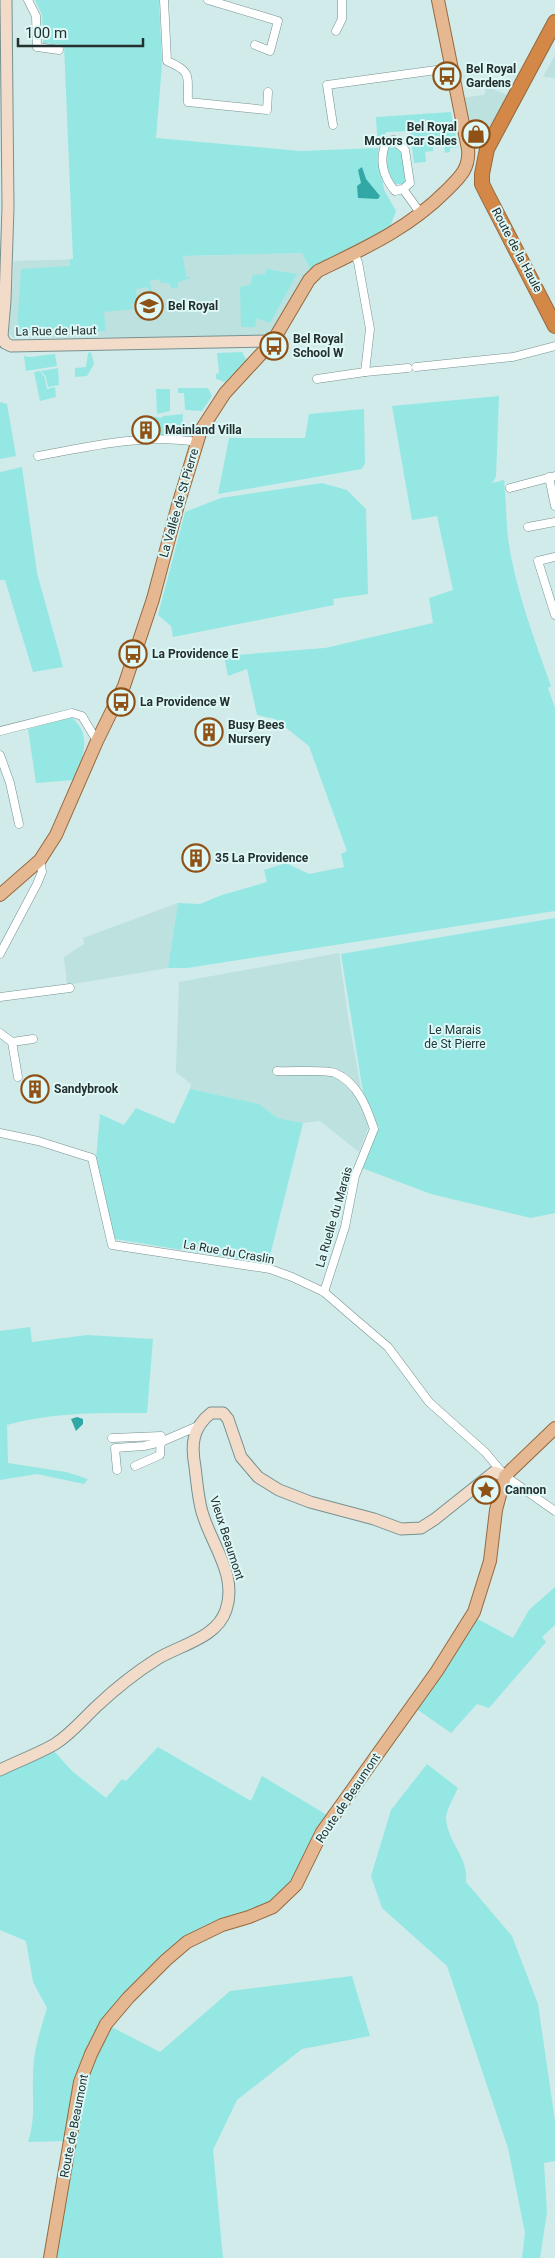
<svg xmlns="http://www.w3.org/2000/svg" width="555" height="2258" font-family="Roboto,sans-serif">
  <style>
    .built { fill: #bce1df }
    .green { fill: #95e7e4 }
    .water { fill: #32a8a6 }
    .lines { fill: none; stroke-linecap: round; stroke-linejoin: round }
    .street-casing { stroke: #779190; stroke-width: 9 }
    .secondary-casing { stroke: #779190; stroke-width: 13 }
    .primary-casing { stroke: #96693f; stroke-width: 14 }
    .highway-casing { stroke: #96693f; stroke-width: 16 }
    .street { stroke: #fff; stroke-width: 8 }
    .secondary { stroke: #f2dbc8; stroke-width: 11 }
    .primary { stroke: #e5b891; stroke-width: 12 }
    .highway { stroke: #d38848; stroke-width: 14 }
    .labels { text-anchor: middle; stroke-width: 4; stroke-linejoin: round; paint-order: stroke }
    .poi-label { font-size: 12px; font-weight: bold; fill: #242f2e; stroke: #ddf8f7; text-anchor: start }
    .street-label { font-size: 12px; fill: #242f2e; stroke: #ddf8f7 }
    .park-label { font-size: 12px; fill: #213a39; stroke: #ddf8f7 }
  </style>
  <rect width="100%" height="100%" fill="#d0ebea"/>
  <g class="built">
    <path d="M555,55v23l-12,-1z"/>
    <path d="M487,87l23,9 -27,49h-12l-9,-47 22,-3z"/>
    <path d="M302,253l9,18 -11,11 -26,48 -10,6 -251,2 -4,-4 5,-73z"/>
    <path d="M178,903l-10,65 -101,17 -3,-28 20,-13 -1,-6z"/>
    <path d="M339,953l9,63 20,112 -9,24 -39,-31 -17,2 -25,-5 -19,-14 -69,-15 1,-5 -15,-12 3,-90z"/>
  </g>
  <g class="green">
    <path d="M35,0h124l3,64 -6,74 144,13 78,-3 -2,-31 75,-5 7,35 -8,1v4l-5,1 -1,-8 -11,1v5l-8,1 1,10 -12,1 -4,-32 -24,1 -8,16 6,42 12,21 -8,21 -77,39 -9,-18 -119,3 3,20 5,2 -13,4v6h-7l-1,-5h-9l-1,-4 -10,2 3,17h-3l-2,-11 -12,2 1,12 -5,3 1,5 -29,3 2,19 -89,1 4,-63 49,-3v-7h3l-9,-214 -21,-2 -1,-28z"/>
    <path d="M397,147l5,3 4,31 -3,3h-8c-7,-8 -11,-26 -8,-36z"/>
    <path d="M266,269l31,5 -27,49 -13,-5 -2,9h-14l-1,-40 10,-2 3,-10 12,-1z"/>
    <path d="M91,352l3,12 -7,12 -12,1v-9l11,-1 2,-14z"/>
    <path d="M242,352l5,9 -22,21 -9,-3v-5l3,-1 -2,-20z"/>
    <path d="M55,354l2,12 -31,5 -2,-15 6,1z"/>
    <path d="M58,368l1,17 -11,2 -2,-10 -5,-6z"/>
    <path d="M40,371l5,7 2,11 8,-2 1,10 -16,4 -6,-29z"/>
    <path d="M178,388h30l4,8 -10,15 -17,-1 -1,-17h-6z"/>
    <path d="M156,389h14v22l-13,3z"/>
    <path d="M499,396l-3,81 -4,6 12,-3c2,19 2,39 4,58 7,51 26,100 43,148l-3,2 7,20v203l-368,57h-19l10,-65 22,1 22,-9 45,-13 -3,-12 22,-7 23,11 35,-7 -3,-13 6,-3 -38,-105 -34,-27 -18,-4 -10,-46 -19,7 -4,-20 101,-8 108,-25 -4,-25 24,-8 -16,-74 -25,4 -20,-114z"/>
    <path d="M0,402l7,2 9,52 -16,3z"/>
    <path d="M364,409l1,54 -3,6 -144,25 11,-56h76l4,-24z"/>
    <path d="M183,414l-1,15 -14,1v9l-15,1 -1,-18h-2v-6l12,2 1,-2z"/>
    <path d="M22,467l15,106 26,94 -30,5 -28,-92h-5v-108z"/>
    <path d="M322,483l25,7 19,19 2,85 -35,5 1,6 -161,32 -2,-11 -13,-11 27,-103 36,-14z"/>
    <path d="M71,717c22,18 12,40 3,63l-38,3 -8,-54z"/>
    <path d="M555,918v295l-24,5 -100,-24 -69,-26 17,-40 -16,-36 -22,-138z"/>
    <path d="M190,1089l69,15 19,14 25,5 -35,141 -153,-25 -19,-80 4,-45 24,11 12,-17 38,16z"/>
    <path d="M30,1327l2,15 55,-7 66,4 -6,74c-47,0 -95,-1 -140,12l1,38 58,9 22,7 -4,5 -47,-10 -37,6v-149z"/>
    <path d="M555,1587v38l-13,12 4,5 -57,66 -12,-4 -26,29 -36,-25 61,-90 37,20 16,-28z"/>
    <path d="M158,1747l93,54 11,-25 65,39 -34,66 -28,25 -83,32 -14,11 -59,63 -15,22 -13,32 -16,75 -37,1c8,-26 4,-40 5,-66 0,-24 7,-45 14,-68l-14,-26 -7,-41 -26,-11v-156l52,-25 20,22 34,27 16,-19 4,2z"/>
    <path d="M427,1764l31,24c-4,9 -12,22 -12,31 2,24 23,39 20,63l46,54 26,68 17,117v40l-11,2 3,49 -7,46h-18l3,-25 -17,-85 -61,-182 -65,-58 -11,-32 20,-66z"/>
    <path d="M352,1976l18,60 -68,13 -65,51 -24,50 10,108h-173l30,-176 26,-58 54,28 70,-61z"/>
  </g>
  <g class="water">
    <path d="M362,167l4,12 14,17 -2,3 -20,-1 -1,-12 4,-3 -3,-13z"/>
    <path d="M77,1417l6,2v5l-7,7 -5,-12z"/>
  </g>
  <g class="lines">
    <g class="street-casing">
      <g id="street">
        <path d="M28,0l8,16 1,31 22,3"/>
        <path d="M164,0l3,61c26,11 20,15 21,41l79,8 1,-18"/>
        <path d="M208,0l70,21 -8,30 -15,-6"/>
        <path d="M336,31l6,-12v-19"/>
        <path d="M333,125l-6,-40 124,-17"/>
        <path d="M403,189l-8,2c-12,-14 -17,-32 -8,-50l7,-1 11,10 5,33 -7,6 18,25"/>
        <path d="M416,367l97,-10 42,-11"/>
        <path d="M365,372l43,-4"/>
        <path d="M317,379l48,-7 5,-43 -12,-67 -4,-9"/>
        <path d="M38,456c49,-9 109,-23 159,-14"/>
        <path d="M549,477l6,29"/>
        <path d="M510,488l45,-12"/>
        <path d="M528,527l27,-5"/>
        <path d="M555,557l-17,4 17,54"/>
        <path d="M0,731l72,-18 10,3 15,25"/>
        <path d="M0,755l10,28 9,41"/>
        <path d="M0,954l37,-70 5,-12 -2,-12"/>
        <path d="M0,997l70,-9"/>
        <path d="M0,1033l12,9 21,-3"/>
        <path d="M12,1042l6,35"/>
        <path d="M277,1071c12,1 49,-2 58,2 23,10 32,35 39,56l-19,47 -10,51 -21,65"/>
        <path d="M0,1133l38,8 54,17 20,87 158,24 22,8 32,15 30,26 34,29 41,55 57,51 19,23 50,35"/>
        <path d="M112,1438l49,-2 -1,19 -25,11"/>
        <path d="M117,1470l-2,-22 29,-2 17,-4 37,-16"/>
      </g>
    </g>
    <g class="secondary-casing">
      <g id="secondary">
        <path d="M6,0l2,207 -3,94 -3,35 3,7 6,3 262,-5"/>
        <path d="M0,1770c18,-9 38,-16 55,-26 16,-10 28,-25 42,-38 19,-18 38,-33 60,-47 23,-14 60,-21 69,-49 12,-35 -15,-66 -24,-98 -4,-14 -5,-29 -7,-45 -4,-22 -3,-39 16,-54h12l5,6 13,38 17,20 21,13 31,12 64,17 27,10 20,-1 14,-9 59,-47 11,4"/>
      </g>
    </g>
    <g class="primary-casing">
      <g id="primary">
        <path d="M0,895l40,-35 16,-25 41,-94 27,-55 29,-87 25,-94 23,-75 24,-37 48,-52 36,-61 9,-9c47,-23 90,-42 128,-80 13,-13 24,-22 22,-42l-30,-149"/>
        <path d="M50,2258l30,-176 11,-28 15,-30 22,-26 38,-38 21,-18 35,-17 27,-8 24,-10 23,-22 26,-53 115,-161 37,-59 16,-51 6,-51 9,-34 50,-48"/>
      </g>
    </g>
    <g class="highway-casing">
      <path id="highway" d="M555,22l-68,127 -5,25v10l6,12 67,130"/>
    </g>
    <use href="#street" class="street"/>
    <use href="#secondary" class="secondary"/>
    <use href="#primary" class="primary"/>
    <use href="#highway" class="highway"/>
  </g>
  <defs>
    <g id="bus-ring" transform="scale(1.4375)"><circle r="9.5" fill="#ddf8f7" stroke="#8f5115" stroke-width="1.5"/><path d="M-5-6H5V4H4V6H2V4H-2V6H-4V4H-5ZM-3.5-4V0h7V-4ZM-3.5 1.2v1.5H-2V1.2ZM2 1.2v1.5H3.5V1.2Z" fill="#8f5115"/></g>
    <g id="shop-ring" transform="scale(1.4375)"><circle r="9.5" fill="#ddf8f7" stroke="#8f5115" stroke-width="1.5"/><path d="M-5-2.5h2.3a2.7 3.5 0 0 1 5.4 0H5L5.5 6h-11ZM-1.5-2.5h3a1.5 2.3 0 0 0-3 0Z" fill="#8f5115"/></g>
    <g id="school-ring" transform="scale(1.4375)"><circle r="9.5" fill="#ddf8f7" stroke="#8f5115" stroke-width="1.5"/><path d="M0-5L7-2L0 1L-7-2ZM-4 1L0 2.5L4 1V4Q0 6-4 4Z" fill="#8f5115"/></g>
    <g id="building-ring" transform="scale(1.4375)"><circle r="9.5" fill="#ddf8f7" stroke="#8f5115" stroke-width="1.5"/><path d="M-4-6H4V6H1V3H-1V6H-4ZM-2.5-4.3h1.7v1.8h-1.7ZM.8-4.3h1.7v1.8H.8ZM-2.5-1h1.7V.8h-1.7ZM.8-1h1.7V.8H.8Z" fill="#8f5115"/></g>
    <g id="sight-ring" transform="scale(1.4375)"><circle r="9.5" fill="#ddf8f7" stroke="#8f5115" stroke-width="1.5"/><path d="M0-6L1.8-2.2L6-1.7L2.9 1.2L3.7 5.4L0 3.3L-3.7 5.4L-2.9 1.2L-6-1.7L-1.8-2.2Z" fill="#8f5115"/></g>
  </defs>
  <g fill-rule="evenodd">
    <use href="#bus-ring" x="447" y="76"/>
    <use href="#shop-ring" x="476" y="134"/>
    <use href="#school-ring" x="149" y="306"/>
    <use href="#bus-ring" x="274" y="346"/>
    <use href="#building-ring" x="146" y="430"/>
    <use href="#bus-ring" x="133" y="654"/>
    <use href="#bus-ring" x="121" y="702"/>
    <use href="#building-ring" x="209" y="732"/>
    <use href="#building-ring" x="196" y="858"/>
    <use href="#building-ring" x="35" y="1089"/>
    <use href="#sight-ring" x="486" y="1490"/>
  </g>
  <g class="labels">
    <g class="poi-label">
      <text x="466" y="73">Bel Royal<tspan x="466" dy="14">Gardens</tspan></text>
      <text x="457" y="131" text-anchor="end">Bel Royal<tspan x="457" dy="14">Motors Car Sales</tspan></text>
      <text x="168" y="310">Bel Royal</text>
      <text x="293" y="343">Bel Royal<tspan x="293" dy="14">School W</tspan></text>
      <text x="165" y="434">Mainland Villa</text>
      <text x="152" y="658">La Providence E</text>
      <text x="140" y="706">La Providence W</text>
      <text x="228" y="729">Busy Bees<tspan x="228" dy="14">Nursery</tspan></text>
      <text x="215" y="862">35 La Providence</text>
      <text x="54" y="1093">Sandybrook</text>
      <text x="505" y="1494">Cannon</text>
    </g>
    <g class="street-label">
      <text transform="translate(517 250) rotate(62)" y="4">Route de la Haule</text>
      <text transform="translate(56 331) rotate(-1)" y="4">La Rue de Haut</text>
      <text transform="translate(179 503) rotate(-74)" y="4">La Vallée de St Pierre</text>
      <text transform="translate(334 1217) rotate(-74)" y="4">La Ruelle du Marais</text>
      <text transform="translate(229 1252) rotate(10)" y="4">La Rue du Craslin</text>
      <text transform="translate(227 1538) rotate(72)" y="4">Vieux Beaumont</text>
      <text transform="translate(348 1798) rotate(-56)" y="4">Route de Beaumont</text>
      <text transform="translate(74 2126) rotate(-79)" y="4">Route de Beaumont</text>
    </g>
    <g class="park-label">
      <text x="455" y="1034">Le Marais<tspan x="455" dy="14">de St Pierre</tspan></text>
    </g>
  </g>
  <path d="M18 38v8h125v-8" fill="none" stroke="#242f2e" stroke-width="2.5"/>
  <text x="25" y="38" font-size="15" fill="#242f2e" stroke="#ddf8f7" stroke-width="4" paint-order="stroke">100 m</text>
</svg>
